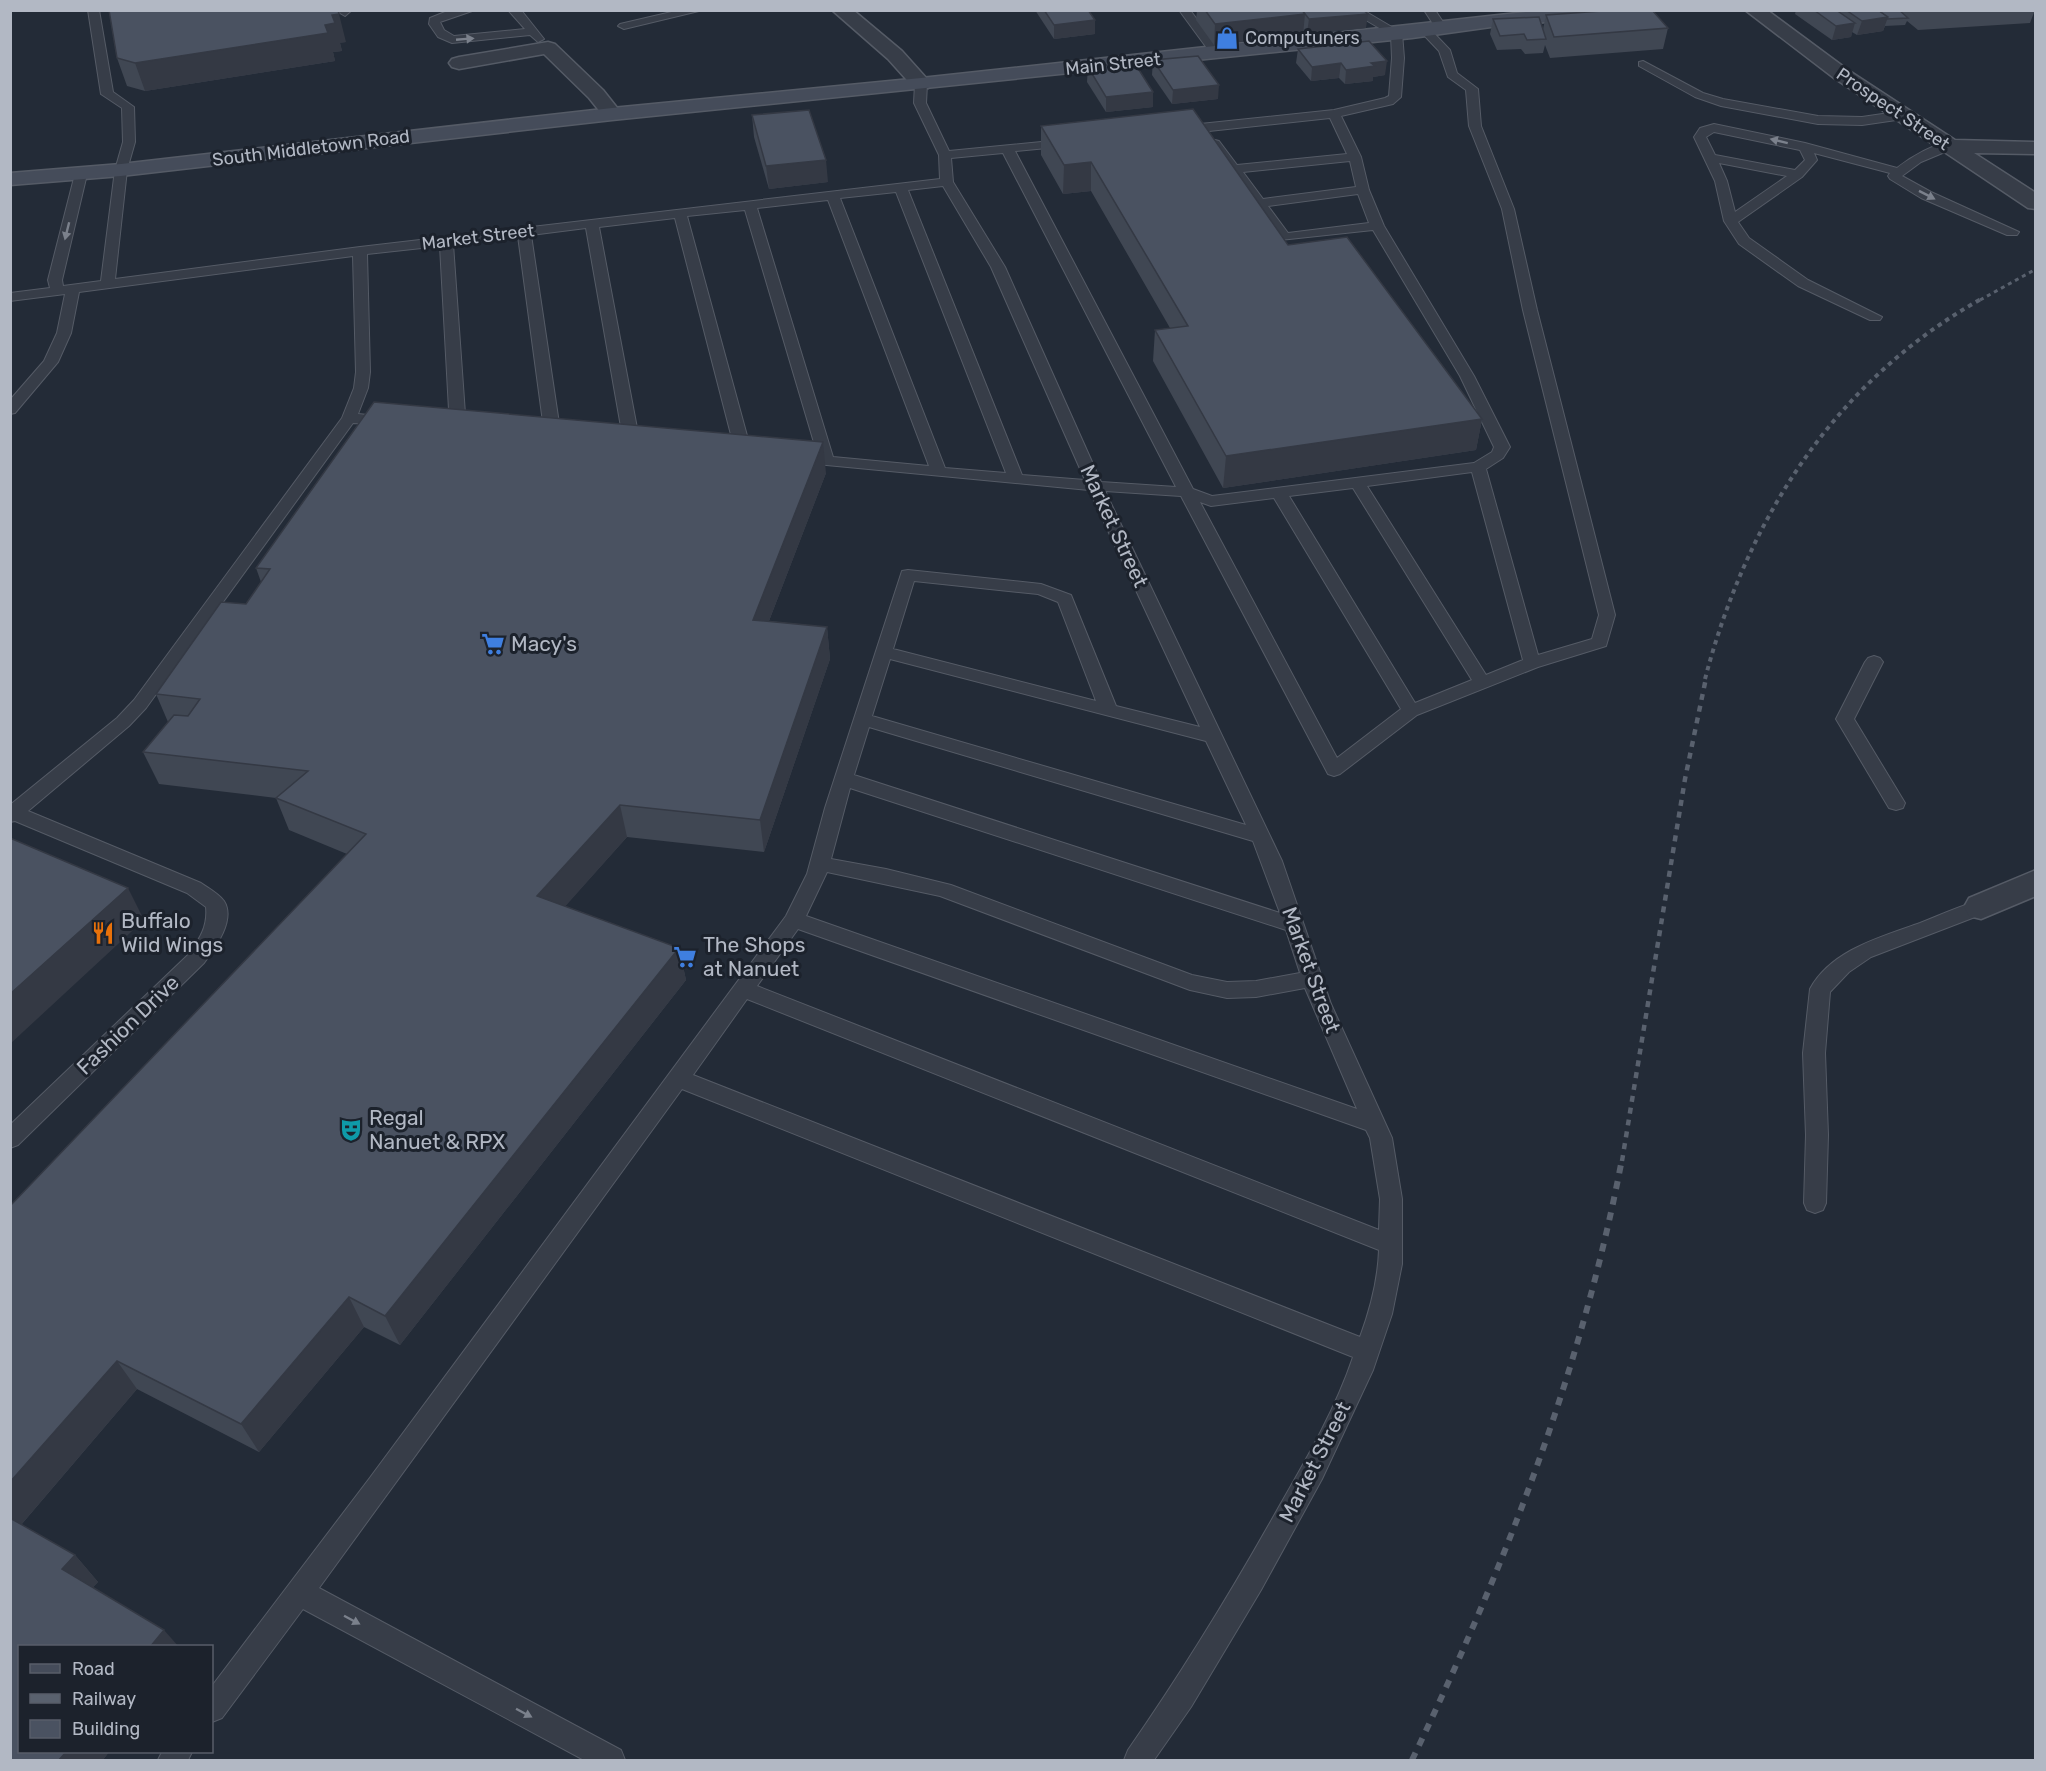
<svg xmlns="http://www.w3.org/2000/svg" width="2046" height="1771" font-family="Rubik,sans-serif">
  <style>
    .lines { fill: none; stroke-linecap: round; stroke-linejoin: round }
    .lane-casing { stroke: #555b66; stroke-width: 2 }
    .street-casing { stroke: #555b66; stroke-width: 3 }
    .secondary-casing { stroke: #555b66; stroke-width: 3 }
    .lane { fill: #373d48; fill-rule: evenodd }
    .street { fill: #373d48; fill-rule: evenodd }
    .secondary { fill: #454c5a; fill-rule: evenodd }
    .rail-far3 { stroke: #59616e; stroke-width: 3; stroke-dasharray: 4 4; stroke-linecap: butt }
    .rail-far2 { stroke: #59616e; stroke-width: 4; stroke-dasharray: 4.5 4.5; stroke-linecap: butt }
    .rail-far1 { stroke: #59616e; stroke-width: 4.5; stroke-dasharray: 6 6; stroke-linecap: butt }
    .rail { stroke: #59616e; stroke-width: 6; stroke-dasharray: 8 8; stroke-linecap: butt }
    .wall { fill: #404753 }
    .shaded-wall { fill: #343944 }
    .building { fill: #4a5261; stroke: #343944; stroke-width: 1.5 }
    .oneway { fill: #7b818c }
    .labels { text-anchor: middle; stroke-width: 6; stroke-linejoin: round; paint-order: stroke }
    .far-poi-label { font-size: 18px; fill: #b2b8c4; stroke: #1c222c; text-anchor: start }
    .far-street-label { font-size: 18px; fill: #b2b8c4; stroke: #1c222c }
    .street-label { font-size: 21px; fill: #b2b8c4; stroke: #1c222c }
    .poi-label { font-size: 21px; fill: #b2b8c4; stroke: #1c222c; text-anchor: start }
  </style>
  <rect width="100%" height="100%" fill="#232b37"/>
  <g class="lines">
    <g class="lane-casing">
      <g id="lane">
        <path d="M88,10h11l14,82 21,15 1,35 -8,28 -12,109 245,-32 580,-68 -1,-24 -25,-52 1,-19 6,-4 6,4 -1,19 23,48 123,-12 2,3 -6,4 -53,5 178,338 19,7 262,-33 18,-11 2,-5 -34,-71 -87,-146 -93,10 -71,-96 6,-4 4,1 18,24 110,-11 -17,-36 -149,16 -6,-4 6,-4 153,-16 51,-12 4,-2 3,-38 -1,-23 -42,-25h14l39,23 2,25 -3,39 -8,7 -52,12 20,41 8,33 15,36 90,150 36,71 -7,11 -17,11 52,186 54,-16 7,-24 -76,-305 -21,-101 -33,-83 -3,-36 -18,-13 -9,-26 -18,-19v-4h8l21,22 7,23 21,16 3,37 33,83 23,101 78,305 -9,31 -68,21 -121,48 -77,59 -6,2 -6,-2 -147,-278 -76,-5 177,370 49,143 61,134 10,61v65l-10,50 -19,56 -51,109 -61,111 -70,117 -37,53h-30l4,-10c55,-79 105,-161 152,-245 27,-47 56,-97 73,-148l-671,-268 -363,499 302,162 4,10h-41l-281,-151 -81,109 -10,4v-36l157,-207 417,-563 21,-42 18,-66 77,-237 6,-1 133,14 30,11 45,111 84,21 -111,-237 -294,-28 -3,-3 3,-3h23l-73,-246 -58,6 65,238 -8,5 -8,-5 -61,-236 -76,9 41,217 -8,5 -8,-5 -38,-216 -55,7 30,202 -8,5 -8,-5 -27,-201 -65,8 13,184 -8,5 -8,-5 -10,-182 -73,8 3,118 -2,16 -10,26 30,3 7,4 -7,4 -35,-2 -207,285 -17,18 -101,85 173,72c7,5 18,11 23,18 12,19 -9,47 -20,62l-186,182 -8,3v-23l180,-172c10,-15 18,-27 16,-46l-19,-14 -172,-72 -5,1v-17l107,-87 17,-18 208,-282 12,-30 2,-16 -3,-116 -274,36 -8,41 -13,29 -43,51 -5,1v-14l34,-39 13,-28 8,-39 -55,7v-8l40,-5 -2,-8 27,-106 6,-4 6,4 -25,106 1,6 38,-5 14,-111 8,-28 -1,-34 -21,-14zM1003,153l173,334 -75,-5 -96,-215 -52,-85 -2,-24zM1350,161l6,26 -93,12 -20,-27zM943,186l48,81 94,213 -63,-5 -114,-285zM896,192l110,281 -61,-5 -105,-270zM1358,194l11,29 -81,10 -20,-27zM828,200l101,266 -96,-9 -76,-249zM1472,472l51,188 -37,15 -119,-189zM1353,488l119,192 -57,23 -126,-207zM1274,498l127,211 -64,49 -137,-256 11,4zM914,581l124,13 20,8 38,99 -203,-52zM890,659l316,82 40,84 -374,-109zM869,727l384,114 27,72 -426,-138zM850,788l436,142 14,43 -44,8 -29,1 -35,-7 -241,-90 -65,-16 -55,-10zM827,872l113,24 250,94 37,8 29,-1 49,-9 52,121 -551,-193zM798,929l568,201 4,8 10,61 -1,31 -622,-244zM747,999l632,251c-1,30 -9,60 -19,87l-667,-262z"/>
        <path d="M341,10h11l-7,6 -5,-3z"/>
        <path d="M475,10l-35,12 4,8 10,6 71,-7 -17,-19h13l23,29 -6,3 -8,-7 -78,8 -14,-6 -9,-13 1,-6 20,-8z"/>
        <path d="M680,10h23l-79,19 -6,-3 2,-2z"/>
        <path d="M1179,10h11l32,43 -2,2h-8z"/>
        <path d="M1424,10h11l12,18 -2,2h-8z"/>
        <path d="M1643,61l60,32 20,6 95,17 44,1 41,-6 6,4 -6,4 -41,6 -44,-1 -97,-18 -26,-9 -56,-31v-4z"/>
        <path d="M1714,124l91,19 92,25c13,-10 40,-27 55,-25v6l-31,13 -19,14 29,16 88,40 -2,3h-10l-86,-37 -31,-19 -2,-3 2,-3 -76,-20 3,7 -15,17 -64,45 11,16 59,42 74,37 -2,3h-10l-72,-34 -59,-42 -15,-23 -9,-40 -21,-44 6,-9zM1714,132l86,18 5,10 -10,10 -80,-15 -9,-18zM1719,163l68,13 -52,36 -8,-31z"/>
        <path d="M1874,656l6,2 3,4 -29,57 51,84 -2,5 -7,2 -7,-2 -53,-89 29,-57 3,-4z"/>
        <path d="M1981,900l7,2 3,5 -3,5 -117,45 -22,15 -19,20 -5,61 3,82 -2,68 -3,7 -8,3 -8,-3 -3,-7 2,-68 -3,-82 7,-64c21,-39 71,-52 110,-66 20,-8 40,-17 61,-23z"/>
        <path d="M162,1752h30l-4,8h-30z"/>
      </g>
    </g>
    <g class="street-casing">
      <g id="street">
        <path d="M832,10h21l49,41 26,29 3,4 -3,4h-14l-26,-29z"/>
        <path d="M1745,10h22l81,60 107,70 81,2v12l-62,-1 62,40v16l-8,-1 -194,-130z"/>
        <path d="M548,42l7,2 48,46 19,24 -3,4h-14l-16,-20 -45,-44 -85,15 -7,-2 -3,-4 3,-4 7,-2z"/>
        <path d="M2036,870v26l-55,23 -12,-3 -5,-9 5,-9z"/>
      </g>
    </g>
    <g class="secondary-casing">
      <path id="secondary" d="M1545,10h77l-2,4 -7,2 -122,11 -79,11 -800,82 -491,56 -111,9v-12l111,-9 491,-56 309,-30z"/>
    </g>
    <use href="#lane" class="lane"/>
    <use href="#street" class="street"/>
    <use href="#secondary" class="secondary"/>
    <path class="rail-far3" d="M1980,300l56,-31"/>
    <path class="rail-far2" d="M1705,679c42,-160 130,-299 278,-381"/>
    <path class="rail-far1" d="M1622,1161l63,-382 21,-101"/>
    <path class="rail" d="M1412,1760c94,-196 169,-387 210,-601"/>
  </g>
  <g class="wall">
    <path d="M1035,10h53l7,24 -41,5z"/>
    <path d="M1197,10h166l3,18 -59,5 -3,-4 -1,6 -89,10 -18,-25z"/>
    <path d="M1796,10h239l-5,13 -112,7 -11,-9 -2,4 -20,1 -2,5 -26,4 -5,-3 -1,5 -19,3 -37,-26z"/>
    <path d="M1546,15l122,13 -5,21 -113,9 -5,-13 -2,8 -18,1 -4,-5 -24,1 -7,-16 3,-15 50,10z"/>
    <path d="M346,42l-6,1 2,8 -9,1 2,9 -190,30 -18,-5 -10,-28z"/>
    <path d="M1298,49l87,26 -12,2v4l-28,3 -6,-6 -28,3 -15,-18z"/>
    <path d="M1153,60l65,39 -46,5 -20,-29z"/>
    <path d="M1088,67l65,40 -47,5 -19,-30z"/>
    <path d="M752,115l76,67 -59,7 -15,-52z"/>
    <path d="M1041,126l247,119 194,174 -6,31 -253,38 -70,-127 2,-31 15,-2 -79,-137 -28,3 -22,-39z"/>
    <path d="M826,473l-57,148 58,6 3,32 -66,193 -137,-15 -62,69 114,42 7,32 -286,365 -36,-18 -105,125 -122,-63 -116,136 54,30 23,27 -5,5 -73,165h89l-7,9h-92v-555l337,-352 -58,-24 -13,-32 -117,-14 -16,-32 25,-30 -12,-28 90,-90 15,-22 -5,-14z"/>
  </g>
  <g class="shaded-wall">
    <path d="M339,14l7,28 -6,1 2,8 -9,1 2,9 -190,30 -10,-28 190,-38 7,-10z"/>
    <path d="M1305,14l-2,21 -89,10 1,-21z"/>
    <path d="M1368,14l-2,14 -59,5 2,-14z"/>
    <path d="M1888,17l-5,14 -26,4 5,-14z"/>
    <path d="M1095,20v14l-41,5v-14z"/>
    <path d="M1855,23l-4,14 -19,3 4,-14z"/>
    <path d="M1387,61l-2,14 -12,2v4l-28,3 1,-14 25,-7z"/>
    <path d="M1341,63l-2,15 -28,3 1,-14z"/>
    <path d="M1219,85l-1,14 -46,5 1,-14z"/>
    <path d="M1153,92v15l-47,5v-15z"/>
    <path d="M826,160l2,22 -59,7 -3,-23z"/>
    <path d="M1091,162v29l-28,3 1,-29z"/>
    <path d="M1482,419l-6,31 -253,38 3,-32z"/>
    <path d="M823,442l3,31 -69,179 -4,-32z"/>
    <path d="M827,627l3,32 -66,193 -4,-32z"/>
    <path d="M620,805l7,32 -81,91 -9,-32z"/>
    <path d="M128,888l16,32 -134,124v-50z"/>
    <path d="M679,948l7,32 -286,365 -15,-29z"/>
    <path d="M349,1297l15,30 -105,125 -18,-28z"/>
    <path d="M117,1361l20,28 -123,144 -4,-4v-47z"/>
    <path d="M75,1555l23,27 -12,13 -24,-26z"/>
    <path d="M164,1630l15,17h-29z"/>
    <path d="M66,1752h43l-7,9h-44z"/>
  </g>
  <g class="building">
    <path d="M109,10h229l1,4 -7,1 3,8 -10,2 3,8 -193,30 -18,-5z"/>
    <path d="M1044,10h44l7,10 -41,5z"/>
    <path d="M1205,10h97l3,4 -90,10z"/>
    <path d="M1302,10h61l5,4 -59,5z"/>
    <path d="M1616,10h36l16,18 -114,9 -8,-22z"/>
    <path d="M1814,10h22l19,13 -19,3z"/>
    <path d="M1846,10h32l10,7 -26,4z"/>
    <path d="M1878,10h21l9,8 -21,1 1,-2z"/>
    <path d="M1539,17l7,22 -19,1 -3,-6 -24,2 -7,-17z"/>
    <path d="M1369,41l18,20 -16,2 4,3 -29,4 -5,-7 -29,4 -14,-18z"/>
    <path d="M1198,56l21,29 -46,5 -20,-30z"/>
    <path d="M1134,62l19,30 -47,5 -18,-30z"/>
    <path d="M1193,109l95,136 59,-8 135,182 -256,37 -71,-126 33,-4 -97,-164 -27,3 -23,-39z"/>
    <path d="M809,110l17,50 -60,6 -14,-51z"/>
    <path d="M374,402l449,40 -70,178 74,7 -67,193 -140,-15 -83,91 142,52 -294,368 -36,-19 -108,127 -124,-63 -107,121v-276l356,-372 -90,-36 32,-27 -165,-19 31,-37 14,1 12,-17 -44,-5 65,-92 25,2 24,-35 -14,-1z"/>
    <path d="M10,838l118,50 -118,106z"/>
    <path d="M10,1518l65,37 -13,14 102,61 -14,17h-130v105h46l-8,9h-48z"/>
  </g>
  <defs><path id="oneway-solid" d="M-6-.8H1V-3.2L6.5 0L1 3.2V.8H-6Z" transform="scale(1.5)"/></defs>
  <g class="oneway">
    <use href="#oneway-solid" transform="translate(465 39) rotate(-5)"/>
    <use href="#oneway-solid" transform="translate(1779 141) rotate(-166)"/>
    <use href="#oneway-solid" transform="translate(1927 195) rotate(27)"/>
    <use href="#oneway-solid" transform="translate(67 231) rotate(104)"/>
    <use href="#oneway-solid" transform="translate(352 1620) rotate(28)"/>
    <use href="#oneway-solid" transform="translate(524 1713) rotate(28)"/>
  </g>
  <defs>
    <g id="shop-bare" transform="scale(1.8)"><path d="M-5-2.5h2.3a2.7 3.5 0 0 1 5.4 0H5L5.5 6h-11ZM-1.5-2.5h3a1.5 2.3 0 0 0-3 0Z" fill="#3f7fe0" stroke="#1c222c" stroke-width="2.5" paint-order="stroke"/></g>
    <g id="supermarket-bare" transform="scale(1.8)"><path d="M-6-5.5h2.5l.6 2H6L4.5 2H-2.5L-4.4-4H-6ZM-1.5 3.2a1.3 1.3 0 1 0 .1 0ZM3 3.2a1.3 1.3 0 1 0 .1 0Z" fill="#3f7fe0" stroke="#1c222c" stroke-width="2.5" paint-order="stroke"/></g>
    <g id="restaurant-bare" transform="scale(1.8)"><path d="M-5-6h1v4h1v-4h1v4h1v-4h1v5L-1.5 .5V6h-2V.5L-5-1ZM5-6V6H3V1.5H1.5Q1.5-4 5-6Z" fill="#e8710a" stroke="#1c222c" stroke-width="2.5" paint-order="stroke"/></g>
    <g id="theatre-bare" transform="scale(1.8)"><path d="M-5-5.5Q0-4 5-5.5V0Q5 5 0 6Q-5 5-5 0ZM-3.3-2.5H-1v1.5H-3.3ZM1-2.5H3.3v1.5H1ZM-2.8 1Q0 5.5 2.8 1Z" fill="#0f9aa8" stroke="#1c222c" stroke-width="2.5" paint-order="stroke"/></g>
  </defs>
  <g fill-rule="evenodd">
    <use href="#shop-bare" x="1227" y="38"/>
    <use href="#supermarket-bare" x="493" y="644"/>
    <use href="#restaurant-bare" x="103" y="933"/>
    <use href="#supermarket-bare" x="685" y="957"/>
    <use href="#theatre-bare" x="351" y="1130"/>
  </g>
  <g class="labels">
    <g class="far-poi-label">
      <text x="1245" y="44">Computuners</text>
    </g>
    <g class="far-street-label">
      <text transform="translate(1113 64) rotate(-6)" y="6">Main Street</text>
      <text transform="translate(1893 109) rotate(34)" y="6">Prospect Street</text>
      <text transform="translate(311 148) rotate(-7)" y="6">South Middletown Road</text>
      <text transform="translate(478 237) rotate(-7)" y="6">Market Street</text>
    </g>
    <g class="street-label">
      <text transform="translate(1114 526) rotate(65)" y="7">Market Street</text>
      <text transform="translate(1311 970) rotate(70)" y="7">Market Street</text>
      <text transform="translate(128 1025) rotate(-44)" y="7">Fashion Drive</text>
      <text transform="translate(1315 1462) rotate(-63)" y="7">Market Street</text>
    </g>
    <g class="poi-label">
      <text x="511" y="651">Macy's</text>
      <text x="121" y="928">Buffalo<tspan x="121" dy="24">Wild Wings</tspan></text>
      <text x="703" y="952">The Shops<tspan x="703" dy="24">at Nanuet</tspan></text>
      <text x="369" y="1125">Regal<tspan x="369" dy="24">Nanuet &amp; RPX</tspan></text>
    </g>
  </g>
  <rect width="2046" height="1771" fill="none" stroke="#b2b8c4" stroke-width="24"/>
  <rect x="18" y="1645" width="195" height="108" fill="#1c222c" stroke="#585e69" stroke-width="1.5"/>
  <rect x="30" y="1664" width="30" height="9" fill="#454c5a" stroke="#585e69" stroke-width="1.5"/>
  <text x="72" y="1675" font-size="18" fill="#b2b8c4">Road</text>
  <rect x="30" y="1694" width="30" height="9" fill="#59616e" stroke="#585e69" stroke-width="1.5"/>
  <text x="72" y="1705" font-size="18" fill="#b2b8c4">Railway</text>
  <rect x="30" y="1720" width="30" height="18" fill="#4a5261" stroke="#585e69" stroke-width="1.5"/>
  <text x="72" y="1735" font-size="18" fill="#b2b8c4">Building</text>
</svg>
